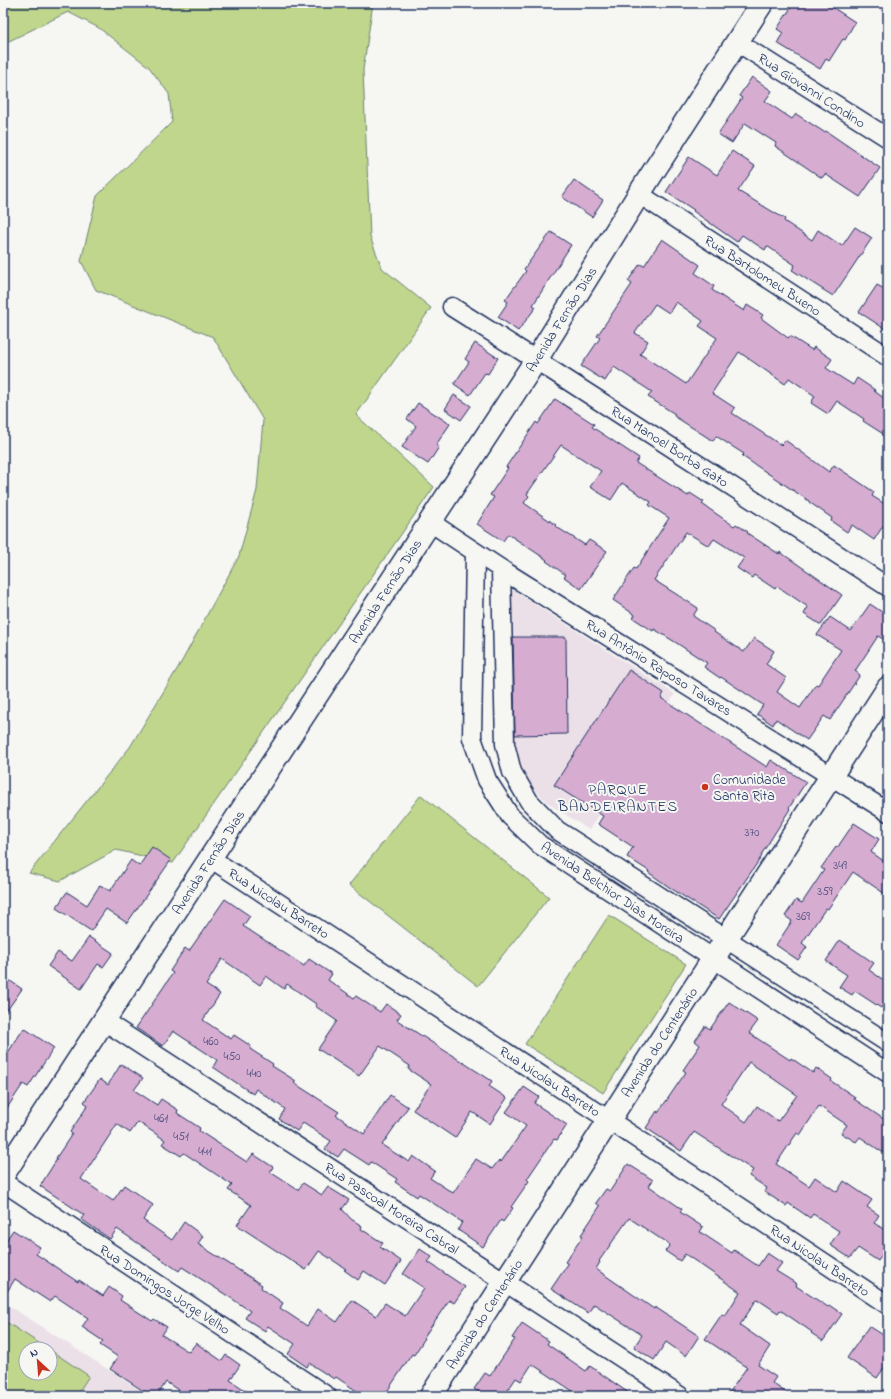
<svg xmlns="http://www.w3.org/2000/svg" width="891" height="1399" font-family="'Indie Flower',sans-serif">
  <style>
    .built { fill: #ece0e8; fill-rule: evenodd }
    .green { fill: #bfd68c; stroke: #6d8275 }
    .building { fill: #d6acd1; stroke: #1b2f5e; fill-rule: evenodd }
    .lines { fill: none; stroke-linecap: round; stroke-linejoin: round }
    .minor-casing { stroke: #1b2f5e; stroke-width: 21 }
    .tertiary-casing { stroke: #1b2f5e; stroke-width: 25 }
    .minor { stroke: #f6f6f2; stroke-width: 18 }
    .tertiary { stroke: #f6f6f2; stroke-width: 22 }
    .poi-dot { fill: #c8321e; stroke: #f6f6f2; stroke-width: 1.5 }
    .labels { text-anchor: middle; stroke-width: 4; stroke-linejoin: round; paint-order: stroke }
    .number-label { font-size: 12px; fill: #4a4e7b }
    .street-label { font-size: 14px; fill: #1b2f5e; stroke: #f6f6f2 }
    .poi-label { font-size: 14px; fill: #1b2f5e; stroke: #f6f6f2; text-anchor: start }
    .neighbourhood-label { font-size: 15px; letter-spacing: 1px; fill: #1b2f5e; stroke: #f6f6f2 }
  </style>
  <rect width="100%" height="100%" fill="#f6f6f2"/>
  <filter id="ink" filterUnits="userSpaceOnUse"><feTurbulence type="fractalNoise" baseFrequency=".025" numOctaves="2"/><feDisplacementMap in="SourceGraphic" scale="8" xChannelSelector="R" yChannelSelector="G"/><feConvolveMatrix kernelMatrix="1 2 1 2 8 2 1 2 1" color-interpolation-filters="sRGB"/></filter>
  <g filter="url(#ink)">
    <g class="built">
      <path d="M513,590l162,104 -86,136 -41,-27 -16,-16 -11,-16 -7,-18 -6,-161z"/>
      <path d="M3,1302l106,68 40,26h-146zM26,1349h24v24h-24z"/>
    </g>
    <g class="green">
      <path d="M3,3h370l-10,67 7,167 12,31 49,40 -75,107 78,72 -261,376 -57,-13 -56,31 -31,-8 101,-126 52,-86 57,-105 18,-66 6,-70 -50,-83 -117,-47 -15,-29 16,-65 75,-74 -3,-28 -20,-27 -50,-39 -31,-16 -65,32z"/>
      <path d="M421,795l128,102 -71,89 -129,-101z"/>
      <path d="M609,915l77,49 -83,129 -78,-49z"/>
      <path d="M3,1320l45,29h-22v24h24v-23l39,26 -13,20h-73z"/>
    </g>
    <g class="building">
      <path d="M794,3h32l29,19 -10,18 -2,-1 -14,22 -3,-2 -6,10 -43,-26 6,-10 -6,-4z"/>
      <path d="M752,77l20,14 -7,10 27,18 4,-5 28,18 2,-1 54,37 -20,29 -35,-23 -3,4 -47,-32 1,-3 -31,-20 -13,20 -14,-9 24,-36 -3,-2z"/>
      <path d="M732,151l23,15 -17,25 47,28 -1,2 28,19 6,-10 24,16 13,-19 17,11 -39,58 -41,-26 3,-5 -28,-19 -2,4 -23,-15 -5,7 -44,-31 1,-1 -28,-18 23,-35 28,18z"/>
      <path d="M574,180l29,20 -11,17 -30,-20z"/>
      <path d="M551,232l20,13 -38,60 3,2 -18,24 -20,-14 10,-15 -3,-2 21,-29 -2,-2z"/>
      <path d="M662,239l38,26 -5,8 19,13 -2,4 32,21 3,-6 16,10 -2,3 27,20 2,-2 22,14 2,-3 18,12 -6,9 27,17 4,-7 18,12 -1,1 14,10v36l-25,-16 1,-2 -27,-18 -9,13 -17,-11 4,-7 -26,-18 -4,6 -46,-32 -27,41 23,15 -3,5 49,32 4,-5 44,32 5,-7 40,27 -2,4 16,10v12l-14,22 -22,-15 -5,7 -16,-11 1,-3 -23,-16v-1l-67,-45 2,-2 -28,-18 -3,5 -39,-25 1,-2 -27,-17 4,-5 -38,-25 -9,14 -24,-15 19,-28 -3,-2 35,-52 -4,-3 12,-17 4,2zM676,302l27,19 -4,5 18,12 -31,46 -46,-30 8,-13 -13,-8 20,-29 14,9z"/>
      <path d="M877,285l11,6v40l-29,-19z"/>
      <path d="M475,343l23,15 -10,16 -3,-1 -15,22 -16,-11 15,-22 -4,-3z"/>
      <path d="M454,395l17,11 -10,14 -16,-11z"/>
      <path d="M555,399l39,25 -2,3 47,31 -3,5 52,33 2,-3 14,9 -2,2 32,22 2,-2 12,8 -1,1 32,21 1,-2 62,43 -21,30 -17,-11 4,-7 -31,-21 -2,3 -21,-14 -2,3 -15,-10 7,-10 -30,-19 -5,7 -23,-14 -32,48 44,28 -5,8 22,15 -1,1 30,20 10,-14 20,13 -8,13 20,14 -9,14 23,16 16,-24 2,1 23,-35 -24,-15 13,-18 21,14 19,-27 18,12v26l-10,-6 -23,35 5,4 -30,45 -6,-4 -17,24 -31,-21 -3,6 -16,-11 6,-9 -42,-28 -1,1 -16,-11 3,-4 -32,-21 -21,-13 -1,2 -20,-13 2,-3 -22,-15 21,-32 2,1 33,-51 -20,-13 2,-3 -29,-19 -11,17 -21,-13 11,-16 -40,-26 -34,49 2,2 -5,7 32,22 -1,1 30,19 4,-5 18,11 -26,38 -17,-12 2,-2 -20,-14 1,-1 -39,-26 -5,7 -26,-17 17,-27 -4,-2 18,-27 -2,-1 30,-45 2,2z"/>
      <path d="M418,403l32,21 -14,21 3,2 -11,17 -26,-17 14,-21 -9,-7z"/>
      <path d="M513,637h53l1,97 -52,1z"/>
      <path d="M629,670l35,23 -3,5 106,69 4,-7 35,22 -17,26 1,1 -29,46 1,1 -43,63 -50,-32 -21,-15 1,-1 -22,-14 6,-10 -35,-23 5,-8 -49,-31z"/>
      <path d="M854,823l25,16 -8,13 17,12v32l-35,-24 -25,37 -2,-1 -24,35 5,4 -9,13 -22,-15 16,-24 -7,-5 11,-16 6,3 22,-33 -3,-2 15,-21 1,1z"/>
      <path d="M152,847l19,13 -44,63 -21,-14 -15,22 -35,-23 11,-16 20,13 13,-20 10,6 21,-31 8,6z"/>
      <path d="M225,899l25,17 -7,10 61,40 5,-7 23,15 -4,6 26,18 2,-2 24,16 6,-8 15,10 -4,6 95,61 -3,5 18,12 -17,26 -18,-12 -17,26 -42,-28 18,-26 -23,-15 2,-3 -30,-20 -21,30 -41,-27 19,-28 -22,-15 1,-2 -29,-20 -3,5 -18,-13 -6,9 -38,-26 -16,26 14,9 -17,26 28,19 3,-4 17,11 -1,3 23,15 -1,2 24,15 -2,2 45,29 -3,3 28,19 26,-39 18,12 -26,38 27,17 4,-6 22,15 -5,7 23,15 23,-34 16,10 7,-9 2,2 25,-36 -20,-14 18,-25 15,10 -5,6 33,22 -10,15 -3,-1 -27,40 2,2 -18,26 2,1 -10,14 -2,-2 -18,27 -25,-17 4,-8 -43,-28 -2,3 -22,-15 2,-3 -26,-17 -2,3 -25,-16 -6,8 -13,-8 6,-8 -28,-18 -6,8 -18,-12 6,-10 -29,-20 -3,5 -40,-27 4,-7 -44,-29 -10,15 -27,-18 37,-55 -3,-2 15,-23 4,3z"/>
      <path d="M89,937l24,16 -10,14 -5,-3 -17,25 -33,-23 10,-14 14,9z"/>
      <path d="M840,940l34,23 -5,7 19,13v14l-7,11 -26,-17 -3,4 -13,-8 8,-12 -21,-14z"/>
      <path d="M3,976l19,13 -19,27z"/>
      <path d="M729,1002l29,19 -9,12 41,27 1,-2 22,15 3,-5 16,11 -1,2 24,16 -1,2 34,23v34l-28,-19 -4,5 -15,-9 6,-8 -28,-19 -19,29 -3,-2 -21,31 33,22 6,-9 22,15 7,-11 28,19 -5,7 12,8 -5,8 14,9v14l-10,15 -20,-13 -8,10 -20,-13 9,-14 -26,-17 -3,4 -22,-15 -2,3 -21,-14 2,-4 -18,-12 4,-6 -59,-38 -13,19 -35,-23 11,-17 1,2 28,-41 -3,-2 17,-25 -5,-4 10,-15 5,3zM749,1062l48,33 -19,26 -21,-15 -11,16 -25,-18z"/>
      <path d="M24,1028l30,20 -26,39 -5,-3 -20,30v-54z"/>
      <path d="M121,1064l22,14 -9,12 23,15 4,-6 17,11 -1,3 23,15 -1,3 48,31 6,-8 20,13 -3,5 28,18 5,-7 19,12 6,-8 21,13 -7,9 9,10 11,7 -1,3 22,14 -3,4 21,14 -16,24 -21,-14 -6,9 -14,-10 2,-1 -27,-18 -13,19 -69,-45 14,-20 -23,-15 4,-5 -48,-32 -3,3 -19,-12 3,-4 -27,-18 -8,11 -13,-9 -36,55 32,22 11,-16 29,20 -10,15 29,20 12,-18 19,14 -5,8 64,41 -1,3 22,15 -3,5 27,18 11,-17 19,13 15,-22 24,16 9,-13 20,13 19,-28 -21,-14 17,-25 12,8 -4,5 37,25 -11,16 -5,-3 -25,37 1,1 -11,17 -2,-1 -28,42h-20l-28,-19 -2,2 -25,-16 -2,4 -19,-13 7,-10 -27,-18 -3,5 -20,-13 5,-7 -19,-13 -49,-31 -3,4 -62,-42 -7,10 -29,-20 3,-4 -44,-29 17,-27 -1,-1 16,-24 -2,-2 18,-27 -4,-3 16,-23 8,6z"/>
      <path d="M628,1164l25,16 -4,6 33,23 -2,3 23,15 -3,5 32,21 2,-3 24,16 9,-13 15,10 -6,8 21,13 -1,2 32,21 1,-2 13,9 -19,27 -12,-8 1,-1 -32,-22 -2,3 -21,-14 -17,26 30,21 -12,19 18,12 -4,6 19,13h-64l20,-29 -42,-28 17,-25 3,2 15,-24 -55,-38 -5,7 -15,-10 5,-6 -41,-27 -30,43 1,1 -4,7 58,40 1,-2 44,29 -13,20 -20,-14 -12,18 -20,-13 8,-12 -48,-31 -6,9 -37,-24 17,-25 -3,-2 18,-26 -2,-1 19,-29 -4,-3 10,-14 4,2z"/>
      <path d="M13,1230l27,17 -4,7 42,28 1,-2 24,16 6,-9 13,9 -2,4 32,21 2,-2 13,8 -5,8 27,17 7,-9 26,18 4,-6 14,10 -10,15 24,16h-67l-21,-14 -9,14h-6l-41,-27 8,-12 -18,-12 3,-4 -21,-14 6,-9 -33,-22 -5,6 -35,-23 -12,19v-53z"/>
      <path d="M522,1323l27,18 -2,3 39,27 4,-5 43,30h-53l-48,-32 -11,17 -5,-3 -12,18h-19l-11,-7 11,-16 5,3 25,-37 -3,-1z"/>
      <path d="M869,1326l19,12v24l-11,16 -30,-20z"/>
    </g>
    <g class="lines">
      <g class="minor-casing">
        <g id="minor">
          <path d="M737,42l151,96"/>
          <path d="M639,194l249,163"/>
          <path d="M452,307l84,53 352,227"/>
          <path d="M430,522l71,47 387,243"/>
          <path d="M475,553l-3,185 15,42 23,36 30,29 348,228"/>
          <path d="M501,569l4,175 7,28 17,29 28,29 331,213"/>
          <path d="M210,858l399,262 279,185"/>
          <path d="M104,1021l576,375"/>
          <path d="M3,1182l324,214"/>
        </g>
      </g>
      <g class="tertiary-casing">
        <g id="tertiary">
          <path d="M3,1175l533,-815 103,-166 123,-191"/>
          <path d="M431,1396l457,-708"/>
        </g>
      </g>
      <use href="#minor" class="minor"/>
      <use href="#tertiary" class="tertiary"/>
    </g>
  </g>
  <circle class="poi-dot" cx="705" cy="787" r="4"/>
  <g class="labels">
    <g class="number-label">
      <text x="752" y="836">370</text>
      <text x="840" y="869">349</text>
      <text x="825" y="895">359</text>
      <text x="803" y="920">369</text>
      <text x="211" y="1045">460</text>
      <text x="232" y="1060">450</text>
      <text x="254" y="1077">440</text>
      <text x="161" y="1122">461</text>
      <text x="181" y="1140">451</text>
      <text x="205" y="1155">441</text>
    </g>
    <g class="street-label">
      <text transform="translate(812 90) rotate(33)" y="5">Rua Giovanni Condino</text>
      <text transform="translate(763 275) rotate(33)" y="5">Rua Bartolomeu Bueno</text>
      <text transform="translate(561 319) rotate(-58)" y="5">Avenida Fernão Dias</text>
      <text transform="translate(670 446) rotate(33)" y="5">Rua Manoel Borba Gato</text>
      <text transform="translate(385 591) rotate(-57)" y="5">Avenida Fernão Dias</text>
      <text transform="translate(659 667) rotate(32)" y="5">Rua Antônio Raposo Tavares</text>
      <text transform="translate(208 862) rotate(-57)" y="5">Avenida Fernão Dias</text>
      <text transform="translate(613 892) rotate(34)" y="5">Avenida Belchior Dias Moreira</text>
      <text transform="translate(279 903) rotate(33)" y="5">Rua Nicolau Barreto</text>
      <text transform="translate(659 1042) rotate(-57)" y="5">Avenida do Centenário</text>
      <text transform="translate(550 1081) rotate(33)" y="5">Rua Nicolau Barreto</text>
      <text transform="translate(392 1208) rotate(33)" y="5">Rua Pascoal Moreira Cabral</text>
      <text transform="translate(820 1260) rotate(34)" y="5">Rua Nicolau Barreto</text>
      <text transform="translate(165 1289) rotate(33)" y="5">Rua Domingos Jorge Velho</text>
      <text transform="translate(484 1314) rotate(-57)" y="5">Avenida do Centenário</text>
    </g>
    <g class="poi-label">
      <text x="713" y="784">Comunidade<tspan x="713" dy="16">Santa Rita</tspan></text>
    </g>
    <g class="neighbourhood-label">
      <text x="618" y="794">PARQUE<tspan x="618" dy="17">BANDEIRANTES</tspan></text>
    </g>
  </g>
  <rect width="891" height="1399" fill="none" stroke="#f6f6f2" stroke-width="16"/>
  <rect x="8" y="8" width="875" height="1383" fill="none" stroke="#1b2f5e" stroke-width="1.5" filter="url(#ink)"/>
  <g transform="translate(38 1361) rotate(334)"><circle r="19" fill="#f6f6f2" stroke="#9ea6b7"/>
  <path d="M0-3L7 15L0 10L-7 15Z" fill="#c8321e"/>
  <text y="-6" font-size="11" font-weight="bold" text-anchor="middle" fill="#1b2f5e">N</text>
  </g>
</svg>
